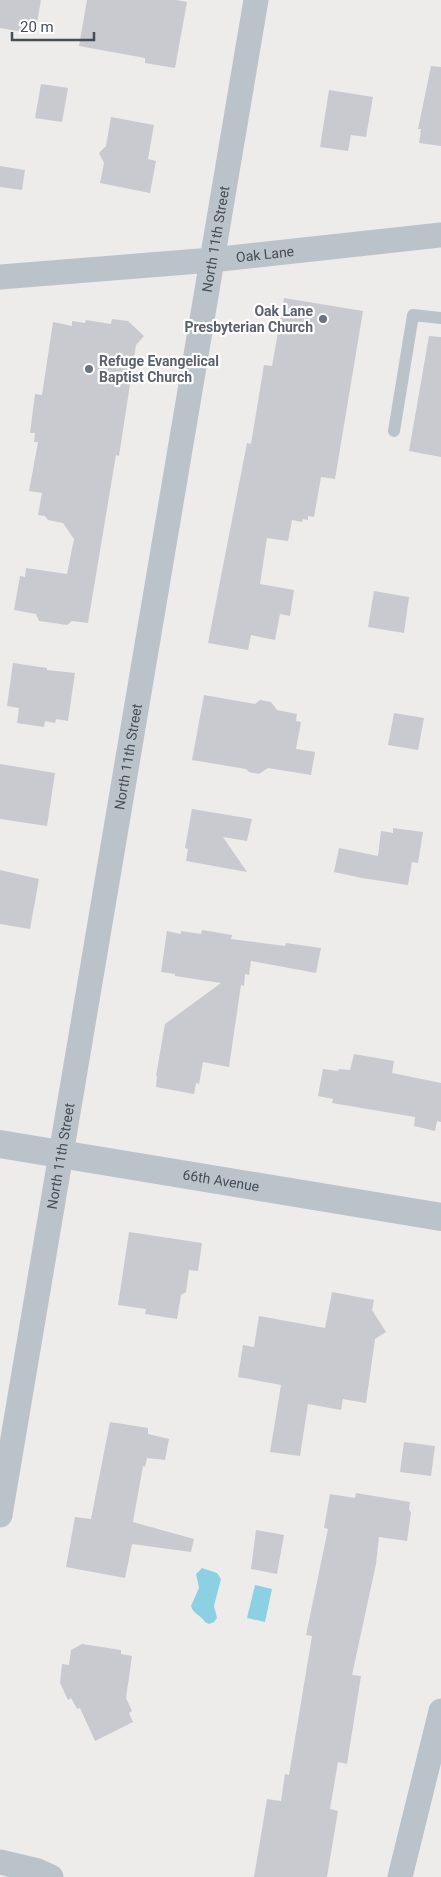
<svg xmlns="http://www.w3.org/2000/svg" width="441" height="1877" font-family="Roboto,sans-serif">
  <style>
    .water { fill: #8cd1e3 }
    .building { fill: #c8cad0 }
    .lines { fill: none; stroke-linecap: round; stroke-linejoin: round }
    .service { stroke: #bac3ca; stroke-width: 12 }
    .minor { stroke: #bac3ca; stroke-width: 25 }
    .tertiary { stroke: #bac3ca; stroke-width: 28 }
    .worship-dot { fill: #6b7280; stroke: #fff; stroke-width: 2 }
    .labels { text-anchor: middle; stroke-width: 4.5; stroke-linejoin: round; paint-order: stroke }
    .street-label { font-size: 14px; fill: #454e57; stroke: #fff }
    .worship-label { font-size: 14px; font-weight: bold; fill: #5b616d; stroke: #fff; text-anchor: end }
  </style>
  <rect width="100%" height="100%" fill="#eeebeb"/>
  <g class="water">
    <path d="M202,1568l15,5 4,6 -7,27 3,12 -3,4 -5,2 -4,-2c-4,-7 -12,-8 -14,-16l8,-18 -3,-14z"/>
    <path d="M255,1585l17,4 -7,33 -18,-4z"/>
  </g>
  <g class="building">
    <path d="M0,0h41l-6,34 -35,-6z"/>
    <path d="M87,0h89l11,2 -12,66 -30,-5v-5l-66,-12z"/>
    <path d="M431,66l10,1v79l-22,-3 2,-14h-3z"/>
    <path d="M41,84l27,4 -6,34 -27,-4z"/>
    <path d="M329,90l44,7 -7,40 -15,-2 -3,16 -28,-4z"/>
    <path d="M111,117l43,8 -6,34 8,2 -6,32 -50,-10 4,-20 -5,-10 7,-7z"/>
    <path d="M0,166l25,4 -3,20 -22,-3z"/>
    <path d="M284,298l79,13 -28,168 -14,-2 -7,40 -6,-1v4l-5,-1 -1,3 -10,-2 -4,21 -21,-3 -7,46 34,6 -4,26 -10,-2 -5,26 -24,-5 -3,15 -40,-7 39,-200 4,1 13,-79 8,1z"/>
    <path d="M112,319l16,2 16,15 -8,9 -17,111 -3,-1 -28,168 -16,-2 -5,4 -28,-4 -3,-7 -22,-4 6,-34 5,1 1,-9 41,6 7,-35 -11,-16 -15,-3 -3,-4 -7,-1 4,-22 -13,-2 9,-49h-4l1,-9h-5l5,-39 7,1 11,-73 19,4v-5l13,2 1,-3 25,4z"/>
    <path d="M429,336l12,1v120l-32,-6z"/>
    <path d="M374,591l35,6 -5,36 -36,-6z"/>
    <path d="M13,663l34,5v2l28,3 -7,48 -12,-2 -1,4 -10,-2 -1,6 -27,-4 2,-15 -12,-2z"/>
    <path d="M204,695l51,9 5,-4 11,2 6,8 20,4 -1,7 5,1 -5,27 19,3 -4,23 -43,-7 -9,6 -10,-2 -3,-3 -54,-9z"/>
    <path d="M394,713l30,5 -6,32 -30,-5z"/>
    <path d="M0,764l55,9 -8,53 -47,-7z"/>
    <path d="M192,809l60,10 -5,22 -24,-4 24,35 -61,-11 2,-12 -3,-1z"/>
    <path d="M393,828l30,4 -5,31 -6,-1 -4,23 -46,-7 -28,-6 5,-24 39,8 3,-25 12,2z"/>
    <path d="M0,870l39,9 -9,50 -30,-5z"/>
    <path d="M202,930l30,5 -1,4 54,7 1,-3 35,5 -5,25 -65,-12 -2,14 -4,-1 -1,12 -3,-1 -12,82 -26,-5 -4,22 -3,-1 -2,11 -38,-7 1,-11h-1l9,-52 56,-41 -46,-7v-2l-14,-2 6,-41 14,3v-3l20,3z"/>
    <path d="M354,1054l40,7 -2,12 49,10v39l-4,-1 -2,10 -21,-5 1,-9 -83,-14 1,-4 -15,-3 5,-27 15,2 1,-2 11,1z"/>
    <path d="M129,1232l73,11 -4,28 -9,-1 -3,22 -5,3 -4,24 -32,-5 1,-5 -28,-4z"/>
    <path d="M332,1292l42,8 -2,10 14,22 -11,7 -9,64 -23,-4 -2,11 -33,-6 -8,52 -30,-4 11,-67 -43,-8 5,-32 11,2 5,-31 66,12z"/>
    <path d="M110,1422l38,6v6l21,5 -4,21 -18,-2 -2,9 -2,-1 -10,56 61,17 -3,13 -59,-8 -7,34 -59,-11 9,-50 16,2z"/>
    <path d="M404,1442l31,4 -4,30 -31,-4z"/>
    <path d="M356,1493l54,9 -1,7 2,4 -4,28 -28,-4 -3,27 -24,111 9,1 -14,88 -9,-2 -8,47 8,2 -11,66h-73l13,-78 14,2 4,-27 4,1 23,-139 -6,-1 22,-106 -4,-1 6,-34 25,4z"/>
    <path d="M256,1530l28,5 -7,39 -26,-5z"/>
    <path d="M82,1644l39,6v4l11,2 -6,42 6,13 -3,2 4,9 -38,19 -15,-33 -3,1 -6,-11 -3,2 -8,-17 2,-19 7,1 2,-15z"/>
  </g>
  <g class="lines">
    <path class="service" d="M394,431l19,-116 28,3"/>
    <g class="minor">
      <path id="s1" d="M0,277l212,-17 229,-25"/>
      <path id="s2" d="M0,1515l256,-1515"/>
      <path d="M0,1862l38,9 13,6"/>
      <path d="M400,1877l41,-166"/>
    </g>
    <path class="tertiary" id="s3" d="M0,1144l441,73"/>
  </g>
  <g class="worship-dot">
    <circle cx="323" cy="319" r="5"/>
    <circle cx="89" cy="369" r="5"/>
  </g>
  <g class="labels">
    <g class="street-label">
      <text dy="5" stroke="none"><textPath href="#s2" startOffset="1294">North 11th Street</textPath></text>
      <text dy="5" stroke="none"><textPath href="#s1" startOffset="266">Oak Lane</textPath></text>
      <text dy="5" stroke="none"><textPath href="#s2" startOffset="769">North 11th Street</textPath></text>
      <text dy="5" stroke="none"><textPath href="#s2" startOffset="364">North 11th Street</textPath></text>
      <text dy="5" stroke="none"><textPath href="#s3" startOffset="224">66th Avenue</textPath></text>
    </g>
    <g class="worship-label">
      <text x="313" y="316">Oak Lane<tspan x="313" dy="16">Presbyterian Church</tspan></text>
      <text x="99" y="366" text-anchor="start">Refuge Evangelical<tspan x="99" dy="16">Baptist Church</tspan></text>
    </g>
  </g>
  <path d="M12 32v8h82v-8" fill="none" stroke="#454e57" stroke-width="2.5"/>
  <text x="20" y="32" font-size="15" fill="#454e57" stroke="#ffffff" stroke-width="4" paint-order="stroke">20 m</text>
</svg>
